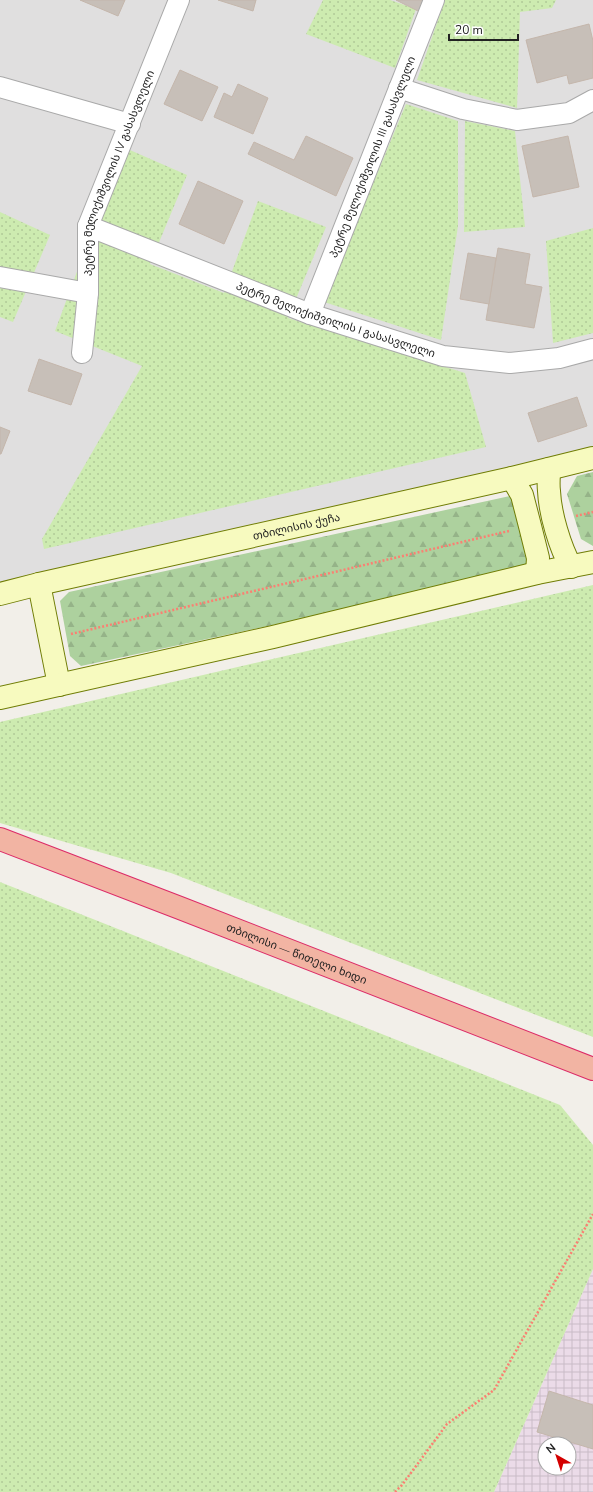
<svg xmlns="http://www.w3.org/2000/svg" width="593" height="1492" font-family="'Nunito Sans','Noto Sans Georgian',sans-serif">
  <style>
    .residential { fill: #e0dfdf }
    .industrial { fill: url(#industrial-grid); fill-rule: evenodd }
    .grass { fill: url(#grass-dots) }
    .forest { fill: url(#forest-firs) }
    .building { fill: #c7bfb8; stroke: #c4b6ab }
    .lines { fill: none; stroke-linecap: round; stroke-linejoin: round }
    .minor-casing { stroke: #a9a9a9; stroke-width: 22 }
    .secondary-casing { stroke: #707d05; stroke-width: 24 }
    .trunk-casing { stroke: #dc2a67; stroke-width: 24 }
    .path { stroke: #fa8072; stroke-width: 2.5; stroke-dasharray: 2 2; stroke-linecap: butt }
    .minor { stroke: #fff; stroke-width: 20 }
    .secondary { stroke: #f7fabf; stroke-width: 22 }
    .trunk { stroke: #f2b4a3; stroke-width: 22 }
    .labels { text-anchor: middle; stroke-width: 3; stroke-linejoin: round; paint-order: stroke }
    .street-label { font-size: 11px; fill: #222; stroke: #fff }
  </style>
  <defs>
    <pattern id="industrial-grid" width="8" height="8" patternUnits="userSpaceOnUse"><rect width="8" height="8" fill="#ebdbe8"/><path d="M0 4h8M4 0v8" fill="none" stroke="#c9bcc7"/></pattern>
    <pattern id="grass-dots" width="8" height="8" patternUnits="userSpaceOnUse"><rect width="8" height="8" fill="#cdebb0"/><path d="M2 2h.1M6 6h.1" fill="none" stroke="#b0c997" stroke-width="1.8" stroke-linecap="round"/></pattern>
    <pattern id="forest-firs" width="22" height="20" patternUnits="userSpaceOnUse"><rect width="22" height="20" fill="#add19e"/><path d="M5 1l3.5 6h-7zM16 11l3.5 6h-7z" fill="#95b388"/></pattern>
  </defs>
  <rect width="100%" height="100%" fill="#f2efe9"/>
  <path class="residential" d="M0,0h593v448l-593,136z"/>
  <path class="industrial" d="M593,1269v223h-99zM545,1444h24v24h-24z"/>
  <g class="grass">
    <path d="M323,0h67l26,9 -21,59 -89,-34z"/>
    <path d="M445,0h111l-4,8 -32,4 -3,96 -100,-28z"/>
    <path d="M406,104l52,17v105l-17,114 -117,-38z"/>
    <path d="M465,121l50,10 10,96 -61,5z"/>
    <path d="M123,147l64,28 -37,89 74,29 34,-92 68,26 -38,91 177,55 21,74 -442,102 -2,-10 100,-173 -87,-35z"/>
    <path d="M0,212l50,23 -37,87 -13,-5z"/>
    <path d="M593,228v105l-40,10 -7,-102z"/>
    <path d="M593,585v452l-422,-164 -171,-50v-101z"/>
    <path d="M0,882l560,223 33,40v124l-99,223h-494z"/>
  </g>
  <g class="forest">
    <path d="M593,472v74l-12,-7 -14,-45 10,-18z"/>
    <path d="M519,494l11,76 -449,96 -11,-10 -10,-55 9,-9z"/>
  </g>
  <g class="building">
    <path d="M80,0h45l-7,16z"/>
    <path d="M218,0h38l-3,11z"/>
    <path d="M396,0h30l-6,12z"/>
    <path d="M589,24l4,17v37l-24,6 -2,-9 -30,8 -11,-43z"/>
    <path d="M180,70l38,17 -16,34 -38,-17z"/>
    <path d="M238,84l30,14 -15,36 -39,-17 10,-24 8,4z"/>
    <path d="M306,136l47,22 -17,38 -88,-42 6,-12 40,18z"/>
    <path d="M568,136l11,51 -46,10 -11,-51z"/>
    <path d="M198,181l45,20 -19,43 -45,-20z"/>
    <path d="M498,248l32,6 -5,30 17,3 -8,41 -48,-8z"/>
    <path d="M468,253l28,5 -7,46 -29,-5z"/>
    <path d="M39,359l43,15 -11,31 -43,-14z"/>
    <path d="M577,397l10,29 -49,16 -10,-29z"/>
    <path d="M0,427l10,4 -9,23h-1z"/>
    <path d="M549,1391l44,14v44l-56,-17z"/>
  </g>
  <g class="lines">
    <g class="minor-casing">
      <g id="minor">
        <path d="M0,87l130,37"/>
        <path d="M399,88l64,21 54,11 52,-7 24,-13"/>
        <path id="s1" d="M88,226l222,88 133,42 67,7 49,-5 34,-9"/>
        <path d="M0,277l88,16"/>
        <path id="s2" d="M310,314l124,-314"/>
        <path id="s3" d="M82,353l6,-60v-67l91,-226"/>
      </g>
    </g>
    <g class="secondary-casing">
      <g id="secondary">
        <path d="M549,469c0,7 -1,15 0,22 1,23 11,56 22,76"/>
        <path d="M512,478l10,17 8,31 8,32 -1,15"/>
        <path d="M39,584l20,101"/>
        <path id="s4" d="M0,594l39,-10 473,-106 81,-20"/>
        <path d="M0,698l273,-61 264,-64 56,-11"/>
      </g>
    </g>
    <g class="trunk-casing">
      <g id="trunk">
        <path id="s5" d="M0,839l180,69 413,161"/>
      </g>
    </g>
    <g class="path">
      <path d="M576,516l17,-4"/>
      <path d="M71,634l438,-103"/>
      <path d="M395,1492l7,-7 45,-61 47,-34 99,-176"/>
    </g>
    <use href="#minor" class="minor"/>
    <use href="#secondary" class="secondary"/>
    <use href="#trunk" class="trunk"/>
  </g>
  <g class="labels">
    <g class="street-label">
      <text dy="4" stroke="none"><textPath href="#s2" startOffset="169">პეტრე მელიქიშვილის III გასასვლელი</textPath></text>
      <text dy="4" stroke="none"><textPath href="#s3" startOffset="186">პეტრე მელიქიშვილის IV გასასვლელი</textPath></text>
      <text dy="4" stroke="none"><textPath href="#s1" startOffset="265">პეტრე მელიქიშვილის I გასასვლელი</textPath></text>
      <text dy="4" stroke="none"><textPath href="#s4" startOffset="304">თბილისის ქუჩა</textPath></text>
      <text dy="4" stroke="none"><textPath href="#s5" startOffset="318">თბილისი — წითელი ხიდი</textPath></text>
    </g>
  </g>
  <g transform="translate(557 1456) rotate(321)"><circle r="19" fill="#ffffff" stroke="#a7a7a7"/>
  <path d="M0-3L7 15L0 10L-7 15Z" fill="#d40000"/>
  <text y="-6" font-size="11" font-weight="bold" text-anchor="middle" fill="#222222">N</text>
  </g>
  <path d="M449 34v6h69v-6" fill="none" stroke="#222222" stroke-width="2"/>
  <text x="455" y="34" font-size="12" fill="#222222" stroke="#ffffff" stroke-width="3" paint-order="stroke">20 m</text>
</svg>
